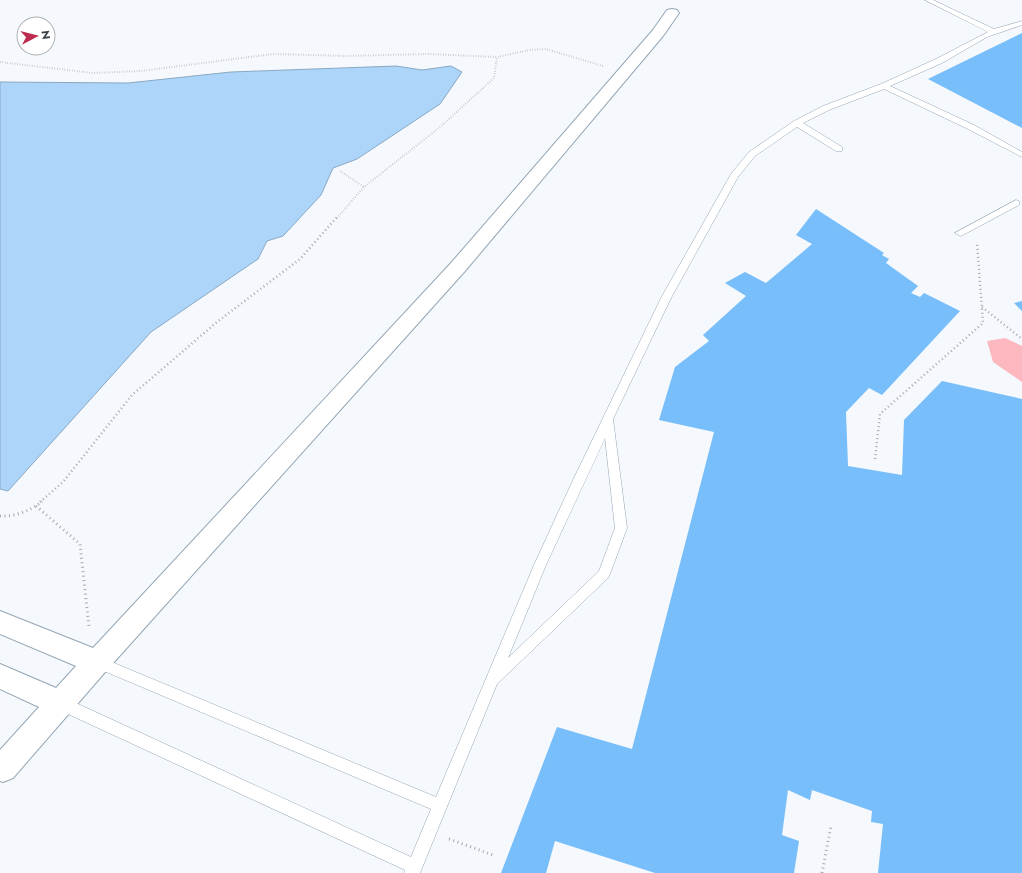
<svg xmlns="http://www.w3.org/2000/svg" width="1022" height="873" font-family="Jost,sans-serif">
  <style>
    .green { fill: #fdb8bf }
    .water { fill: #acd5f9; stroke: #89a8c3 }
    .building { fill: #77befa }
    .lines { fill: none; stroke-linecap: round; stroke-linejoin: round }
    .lane-casing { stroke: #94a6b5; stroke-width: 1 }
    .street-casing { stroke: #94a6b5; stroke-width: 2 }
    .path-far2 { stroke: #a6aab0; stroke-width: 2; stroke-dasharray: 0.5 2; stroke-linecap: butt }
    .path-far1 { stroke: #a6aab0; stroke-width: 2.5; stroke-dasharray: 1 3; stroke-linecap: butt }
    .path { stroke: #a6aab0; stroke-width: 3; stroke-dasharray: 1 3.5; stroke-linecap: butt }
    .lane { fill: #fff; fill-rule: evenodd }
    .street { fill: #fff; fill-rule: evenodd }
  </style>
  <rect width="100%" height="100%" fill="#f5f8fc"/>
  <path class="green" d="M1005,338l17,8v36l-29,-20 -6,-21z"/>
  <path class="water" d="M396,66l26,4 29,-4 11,6 -22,32 -83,55 -24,9 -12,27 -38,41 -16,5 -9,18 -107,73 -143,159 -8,-2v-407l128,1 103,-11z"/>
  <g class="building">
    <path d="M1022,33v95l-94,-49z"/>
    <path d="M816,209l68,44 -2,2 7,4 -3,4 32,23 -7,7 9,4 4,-4 36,18 -78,84 -13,-7 -23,24 2,54 54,9 2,-55 38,-39 80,18v474h-144l5,-49 -12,-2 1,-11 -60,-21 -2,10 -22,-10 -6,45 17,6 -5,32h-139l-100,-32 -9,32h-45l56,-146 75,22 82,-317 -55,-12 16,-53 34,-26 -6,-6 43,-39 -21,-13 20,-11 21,11 46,-39 -16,-9z"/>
    <path d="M1022,301v10l-8,-8z"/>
  </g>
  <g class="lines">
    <g class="lane-casing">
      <g id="lane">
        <path d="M925,0h8l61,29 28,-8v4l-35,12 -45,26 -52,23 84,39 48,27v5l-54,-28 -84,-40 -55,21 -26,13 39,24v4h-6l-39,-24 -42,29 -17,21 -67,121 -58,121 14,109 -17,46 -2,4 -111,106 -77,189h-16l1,-3 -350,-162 -2,-5 2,-5 5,-1 5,1 346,159 20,-48 -339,-143 -2,-4 2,-4 5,-2 5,2 334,139 98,-232 39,-85 88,-182 70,-124 18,-22 45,-31 29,-15 58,-22 55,-25 52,-27zM605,438l10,90 -16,43 -91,87 38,-93z"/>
        <path d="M1016,200l3,1v4l-56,30 -3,1 -5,-3z"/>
      </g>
    </g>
    <g class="street-casing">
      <path id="street" d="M672,9l5,1 2,3 -16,23 -198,235 -359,400 -93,107 -10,4 -3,-1v-31l39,-43 -39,-18v-25l56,24 20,-22 -76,-32v-23l93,37 358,-385 202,-233 14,-20z"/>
    </g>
    <g class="path-far2">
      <path d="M0,62l93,11 48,-2 132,-17 74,2 81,-2 69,3 33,-7 16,-1 57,17"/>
      <path d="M340,171l24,16"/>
      <path d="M337,218l27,-31 76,-60 54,-49 3,-21"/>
    </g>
    <g class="path-far1">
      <path d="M982,307l40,32"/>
      <path d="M875,459l5,-45 103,-91 -6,-80"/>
      <path d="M40,502l23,-20 69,-87 85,-73 83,-63 37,-42"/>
    </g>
    <g class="path">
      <path d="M36,506l44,38 9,83"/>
      <path d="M0,516c14,1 31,-5 42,-15"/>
      <path d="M449,839l44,16"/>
      <path d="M822,873l9,-47"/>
    </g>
    <use href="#lane" class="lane"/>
    <use href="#street" class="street"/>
  </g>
  <g transform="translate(36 36) rotate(83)"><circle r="19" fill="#ffffff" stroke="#afb2b5"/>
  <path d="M0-3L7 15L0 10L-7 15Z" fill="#bc2c4f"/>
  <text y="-6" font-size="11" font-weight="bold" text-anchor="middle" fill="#373e45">N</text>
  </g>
</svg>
